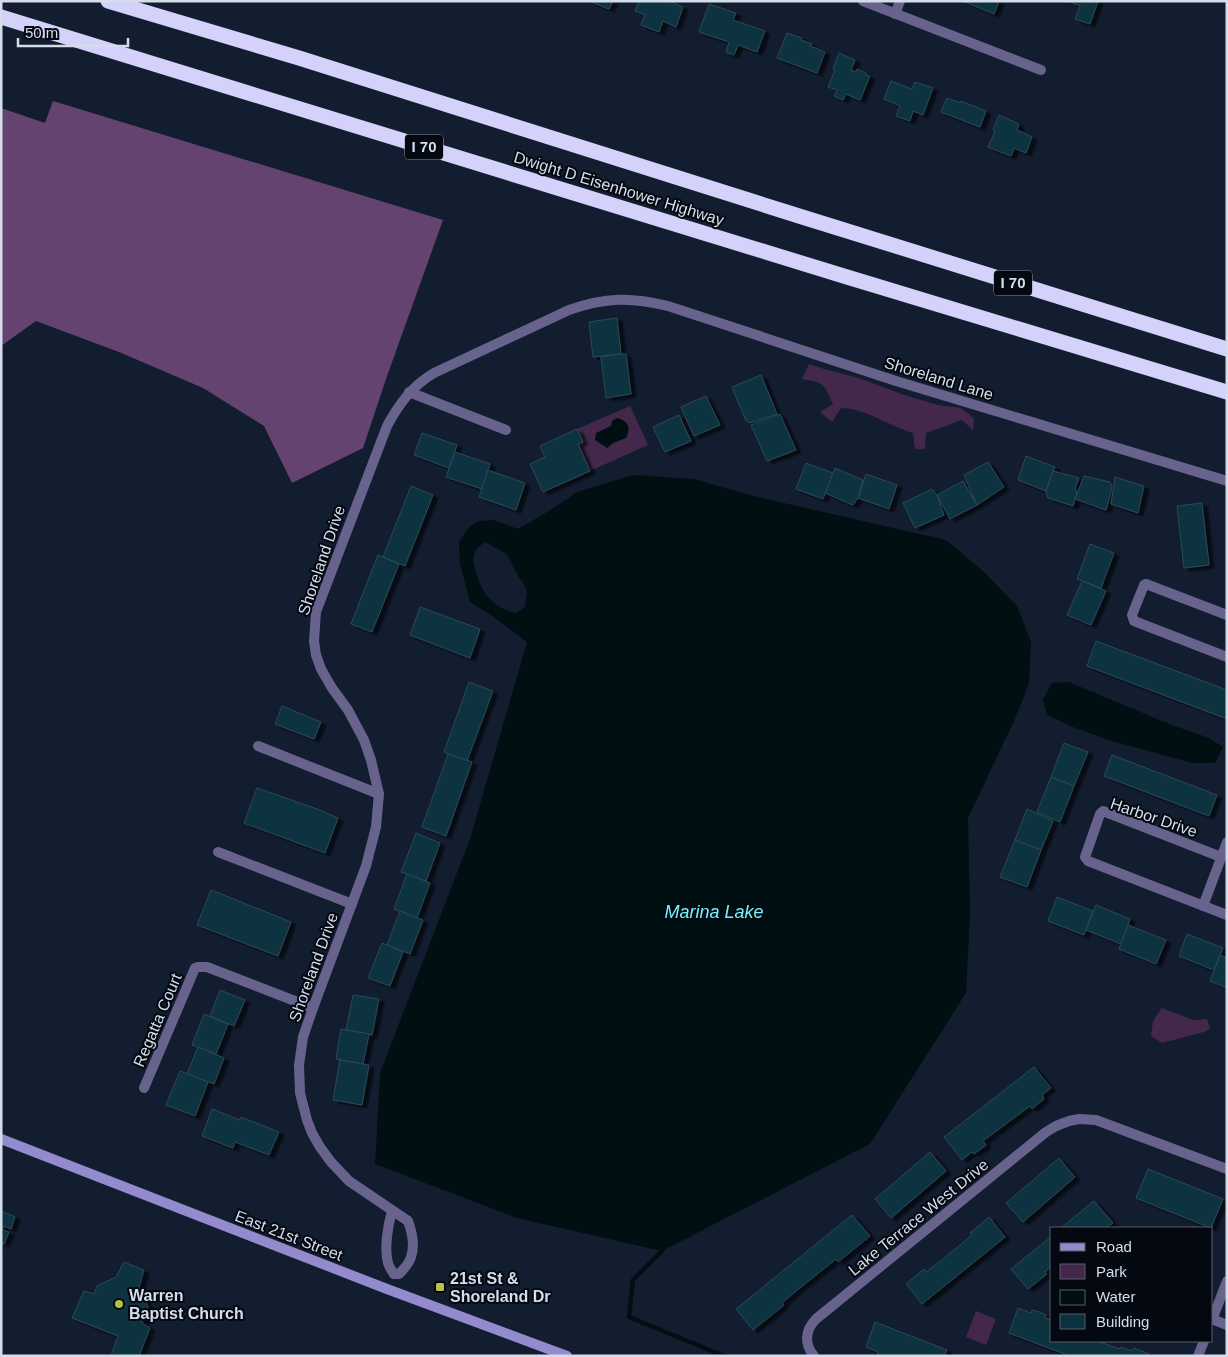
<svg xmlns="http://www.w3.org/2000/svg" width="1228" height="1357" font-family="Helvetica,sans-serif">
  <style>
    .green { fill: #43284c }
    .forest { fill: #654370 }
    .water { fill: #000f11; fill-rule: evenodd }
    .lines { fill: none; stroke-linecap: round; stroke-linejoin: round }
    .stream { stroke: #000f11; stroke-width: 4.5 }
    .building { fill: #0c3140; stroke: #2d4956; filter: url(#shadow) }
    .street { stroke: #68638d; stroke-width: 10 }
    .secondary { stroke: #938bcd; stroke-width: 10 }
    .highway { stroke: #d4d1fa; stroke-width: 15 }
    .poi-dot { fill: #b7c147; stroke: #040810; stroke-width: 2 }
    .labels { text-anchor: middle; stroke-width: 4; stroke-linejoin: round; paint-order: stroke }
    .shield { fill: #040810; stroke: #969da9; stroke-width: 1 }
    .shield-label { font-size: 15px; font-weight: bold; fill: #d5ddea }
    .street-label { font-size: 16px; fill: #d5ddea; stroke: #040810 }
    .poi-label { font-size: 16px; font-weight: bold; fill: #d5ddea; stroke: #040810; text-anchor: start }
    .water-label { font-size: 18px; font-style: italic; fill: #75f3fb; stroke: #040810 }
  </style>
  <defs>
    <filter id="shadow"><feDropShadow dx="5" dy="3" stdDeviation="1" flood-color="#0009"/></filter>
  </defs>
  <rect width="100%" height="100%" fill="#121d30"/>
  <g class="green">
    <path d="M809,364l15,5 35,9 45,17 34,10 23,3 13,10 -1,12 -11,-10 -36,13 -1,16h-10l-2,-16c-24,-7 -46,-24 -72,-25l-9,14 -12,-10 13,-8c-10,-21 -8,-21 -31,-25z"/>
    <path d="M630,406l18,39 -58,26 -12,-27 5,-2 -6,-13z"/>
    <path d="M1162,1008l31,12 14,-1 3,10 -6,3 -42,11 -11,-7 2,-15z"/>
    <path d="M976,1311l20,8 -10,26 -20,-8z"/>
  </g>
  <path class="forest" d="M53,101l390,119 -57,159 -23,69 -71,35 -28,-57 -61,-38 -84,-36 -83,-31 -35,25v-238l44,15z"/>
  <g class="water">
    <path d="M617,418c12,3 14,10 9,20l-13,5 -6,5 -12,-8 1,-7 15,-7 1,-5z"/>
    <path d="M633,475l61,4 59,17 193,44 37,31 34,35 14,36 -2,42 -15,37 -46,97 2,97 -4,78 -96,151 -208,107 -145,-33 -142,-54 5,-91 90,-234 57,-197 -36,-27 -21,-13 -10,-38 -1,-22 10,-15 9,-6 16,-1 24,9 31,-18 28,-19zM485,542l22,12 11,22 7,10 2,7 -2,14 -9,6c-24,-5 -35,-21 -41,-44 -2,-6 -3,-13 1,-19 2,-3 6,-6 9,-8z"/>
    <path d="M1069,682l100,42 40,14 14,9 -8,16h-23l-80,-22 -42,-15 -23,-11 -4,-15 9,-17z"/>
  </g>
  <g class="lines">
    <path class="stream" d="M662,1251l-29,29 -4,37 95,39"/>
  </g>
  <g class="building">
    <path d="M589,1h24l-4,8z"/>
    <path d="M639,1h30l14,6 -7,20 -13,-6 -4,11 -18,-7 4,-10 -10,-4z"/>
    <path d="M963,1h36l-5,13z"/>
    <path d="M1068,1h30l-8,23 -15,-5 5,-13z"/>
    <path d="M709,4l27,9 -3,7 32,11 -8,21 -19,-7 -4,10 -8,-3 3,-10 -30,-10z"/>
    <path d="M787,33l15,5 -1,2 11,4 -2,2 15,6 -8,21 -40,-15z"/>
    <path d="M839,53l16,7 -4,10 5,2 1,-3 9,4v2l4,1 -10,24 -14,-6 -3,6 -9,-4 3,-6 -9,-3 7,-17 -2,-1z"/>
    <path d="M891,81l21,8 3,-7 18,6 -10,27 -10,-4 -3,10 -14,-5 4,-10 -16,-7z"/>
    <path d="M947,98l14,5v-2l25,10 -6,16 -39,-15z"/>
    <path d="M999,115l20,9 -2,6 15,7 -6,16 -12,-5 -3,8 -23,-9 7,-16 -2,-1z"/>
    <path d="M617,318l4,36 -28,3 -4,-35z"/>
    <path d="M621,354h5l5,40 -25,4 -5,-41z"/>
    <path d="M761,375l16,39 -27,9 -4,-2 -14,-34z"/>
    <path d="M706,396l14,29 -26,11 -13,-29z"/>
    <path d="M780,414l16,36 -29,11 -16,-36z"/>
    <path d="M679,415l12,26 -26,11 -12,-25z"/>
    <path d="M577,429l6,13 -5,2 12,27 -47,21 -13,-28 15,-7 -5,-11z"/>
    <path d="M422,433l35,12 -8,23 -35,-13z"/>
    <path d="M455,452l35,12 -8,25 -36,-12z"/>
    <path d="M1026,456l29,11 -9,24 -28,-11z"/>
    <path d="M988,462l16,25 -27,18 -13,-30z"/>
    <path d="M806,463l27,10 -10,26 -27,-10z"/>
    <path d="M835,468l28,12 -5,18 -5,7 -28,-12z"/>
    <path d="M488,470l37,13 -9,27 -37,-13z"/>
    <path d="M1053,471l26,7 -4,10 2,5 -4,13 -25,-8 -2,-7z"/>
    <path d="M866,474l31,11 -8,24 -31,-11z"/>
    <path d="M1084,476l26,6 2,4 -2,10 -4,14 -31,-11z"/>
    <path d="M1115,477l29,9 -6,27 -27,-9z"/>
    <path d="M963,481l14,24 -27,14 -13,-24z"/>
    <path d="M411,486l22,9 -28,71 -22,-9z"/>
    <path d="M932,489l5,6 7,20 -29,13 -12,-25z"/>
    <path d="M1202,503l7,62 -25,3 -7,-62z"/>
    <path d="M1090,544l24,9 -13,35 -24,-9z"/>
    <path d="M378,555l21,9 -27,68 -21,-8z"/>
    <path d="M1082,581l24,10 -15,34 -24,-10z"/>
    <path d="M420,607l60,22 -10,29 -60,-23z"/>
    <path d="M1096,641l131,49v29l-140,-53z"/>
    <path d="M469,682l24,9 -26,70 -23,-9z"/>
    <path d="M282,706l39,16 -7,17 -39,-15z"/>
    <path d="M1064,743l24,9 -14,34 -23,-9z"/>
    <path d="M448,754l24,8 -26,74 -24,-9z"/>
    <path d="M1112,755l105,40 -8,21 -105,-40z"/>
    <path d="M1051,777l23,9 -14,36 -23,-10z"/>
    <path d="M257,788l63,22 18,8 -13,35 -81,-30z"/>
    <path d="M1027,809l26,12 -12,29 -26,-10z"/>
    <path d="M416,833l24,10 -14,38 -25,-9z"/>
    <path d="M1015,840l26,10 -14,37 -27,-10z"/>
    <path d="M407,874l23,9 -13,35 -23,-9z"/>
    <path d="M211,890l80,32 -13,34 -81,-31z"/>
    <path d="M1057,897l36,14 -9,24 -36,-14z"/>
    <path d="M1096,905l34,14 -9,25 -35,-14z"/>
    <path d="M400,911l23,9 -13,34 -23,-9z"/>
    <path d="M1128,925l38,15 -10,24 -37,-15z"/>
    <path d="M1187,934l36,14 -9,22 -35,-14z"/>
    <path d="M382,943l21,9 -13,34 -22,-8z"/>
    <path d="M1220,955l7,3v30l-17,-7z"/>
    <path d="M220,990l25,10 -11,26 -24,-10z"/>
    <path d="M353,995l26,4 -7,36 -26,-5z"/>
    <path d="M204,1014l24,10 -12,30 -24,-9z"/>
    <path d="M341,1029l28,5 -6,30 -27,-5z"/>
    <path d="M198,1047l26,11 -10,26 -27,-10z"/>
    <path d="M340,1060l29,5 -7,40 -29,-5z"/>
    <path d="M1034,1067l17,21 -9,7 2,4 -12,10 -2,-3 -47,35 3,4 -12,9 -2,-2 -10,8 -18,-23z"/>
    <path d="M180,1071l28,11 -13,34 -29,-11z"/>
    <path d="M212,1109l28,11 1,-3 38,15 -10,23 -34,-13 -2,6 -31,-12z"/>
    <path d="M930,1152l16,19 -55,47 -16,-19z"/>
    <path d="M1059,1158l16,19 -52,45 -17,-19z"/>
    <path d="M1148,1169l75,30 -12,29 -75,-30z"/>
    <path d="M1094,1201l19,22 -7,5h-45z"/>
    <path d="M1,1211l14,6 -4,12 -7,-3 -2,4 7,2 -5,12 -3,-1z"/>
    <path d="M852,1215l18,21 -32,26 -2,-3 -35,28 -19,16 2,2 -31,25 -17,-21z"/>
    <path d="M989,1217l16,20 -83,67 -16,-20 18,-15 2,3 12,-9 34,-28 -2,-2z"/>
    <path d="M1052,1236v30l-7,6 2,2 -19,15 -17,-20z"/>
    <path d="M124,1262l20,8 -5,17 9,20 -6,16 8,5 -11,28h-28l7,-20 -46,-18 12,-27 10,3 3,-8 19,-9z"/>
    <path d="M1018,1308l13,5 1,-3 7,2 7,3 -1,3 7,2v21h45l23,8 1,-2 11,4 2,-3 15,6 -1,2h-78l-61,-23z"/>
    <path d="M875,1322l72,28 -3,6h-62l-5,-2 1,-2 -12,-5z"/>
  </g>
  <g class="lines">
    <g class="street">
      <path d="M863,1l178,69"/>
      <path d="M895,14l5,-13"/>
      <path d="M409,392l97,38"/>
      <path d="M1227,615l-81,-31 -2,1 -12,30 2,6 93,36"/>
      <path d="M258,746l121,48"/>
      <path d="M218,852l134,52"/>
      <path d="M1221,857l-118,-46 -3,3 -15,43 3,4 139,54"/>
      <path d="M1203,906l24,-64"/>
      <path d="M144,1088l51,-120 3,-1h9l106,41"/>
      <path d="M392,1211c-4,14 -8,37 -4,52 1,4 4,8 6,11"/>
      <path d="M394,1274h5c5,-5 10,-10 12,-17 4,-11 1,-25 -3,-36l-59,-40 -18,-19 -11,-15 -8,-14 -5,-13 -7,-27 -1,-28 4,-28 10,-29 53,-142 10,-39 3,-33 -8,-34 -7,-20 -16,-30 -16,-22 -11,-19 -5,-14 -2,-14 2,-29 71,-186c12,-22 25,-40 47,-53l135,-63c37,-13 62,-13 99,-4l228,75 331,100"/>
      <path d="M1212,1319l15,6"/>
      <path d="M1212,1320l15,-39"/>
      <path d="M814,1356c-10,-12 -9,-26 2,-37l230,-187 10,-6 13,-5 10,-2 17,1 131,49"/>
      <path d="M1198,1356l6,-15"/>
    </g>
    <path class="secondary" d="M1,1139l386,150 180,67"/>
    <g class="highway">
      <path d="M108,1l191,57 500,158 428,133"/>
      <path d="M1,17l846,260 380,115"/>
    </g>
  </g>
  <g class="poi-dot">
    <rect x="435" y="1282" width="10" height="10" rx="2.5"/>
    <circle cx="119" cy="1304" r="5"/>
  </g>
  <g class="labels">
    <g class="shield">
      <rect x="405" y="134.5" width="38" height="25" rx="4"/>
      <rect x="994" y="270.5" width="38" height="25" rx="4"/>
    </g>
    <g class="shield-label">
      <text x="424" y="152">I 70</text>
      <text x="1013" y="288">I 70</text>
    </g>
    <g class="street-label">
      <text transform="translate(619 188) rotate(17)" y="6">Dwight D Eisenhower Highway</text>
      <text transform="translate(939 378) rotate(17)" y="6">Shoreland Lane</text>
      <text transform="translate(321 560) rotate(-71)" y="6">Shoreland Drive</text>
      <text transform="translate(1154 817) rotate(19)" y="6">Harbor Drive</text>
      <text transform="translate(313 967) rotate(-70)" y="6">Shoreland Drive</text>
      <text transform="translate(157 1020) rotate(-67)" y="6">Regatta Court</text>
      <text transform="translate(918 1217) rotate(-39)" y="6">Lake Terrace West Drive</text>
      <text transform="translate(289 1235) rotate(21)" y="6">East 21st Street</text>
    </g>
    <g class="poi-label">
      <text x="450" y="1284">21st St &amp;<tspan x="450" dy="18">Shoreland Dr</tspan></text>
      <text x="129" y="1301">Warren<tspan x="129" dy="18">Baptist Church</tspan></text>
    </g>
    <g class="water-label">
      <text x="714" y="918">Marina Lake</text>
    </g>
  </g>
  <rect width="1228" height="1357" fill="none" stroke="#d5ddea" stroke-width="5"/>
  <rect x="1050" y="1227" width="162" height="115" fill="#040810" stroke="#585d67"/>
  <rect x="1060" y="1243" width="25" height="8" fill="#938bcd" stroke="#585d67"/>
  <text x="1096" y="1252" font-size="15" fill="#d5ddea">Road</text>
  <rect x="1060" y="1264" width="25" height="15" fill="#43284c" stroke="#585d67"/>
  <text x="1096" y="1277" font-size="15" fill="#d5ddea">Park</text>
  <rect x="1060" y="1290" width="25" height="15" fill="#000f11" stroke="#585d67"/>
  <text x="1096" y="1302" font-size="15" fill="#d5ddea">Water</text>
  <rect x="1060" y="1314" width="25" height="15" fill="#0c3140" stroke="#585d67"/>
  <text x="1096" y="1327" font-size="15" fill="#d5ddea">Building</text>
  <path d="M18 38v8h110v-8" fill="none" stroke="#d5ddea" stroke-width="2.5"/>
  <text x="25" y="38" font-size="15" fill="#d5ddea" stroke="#040810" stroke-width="4" paint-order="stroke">50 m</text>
</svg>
